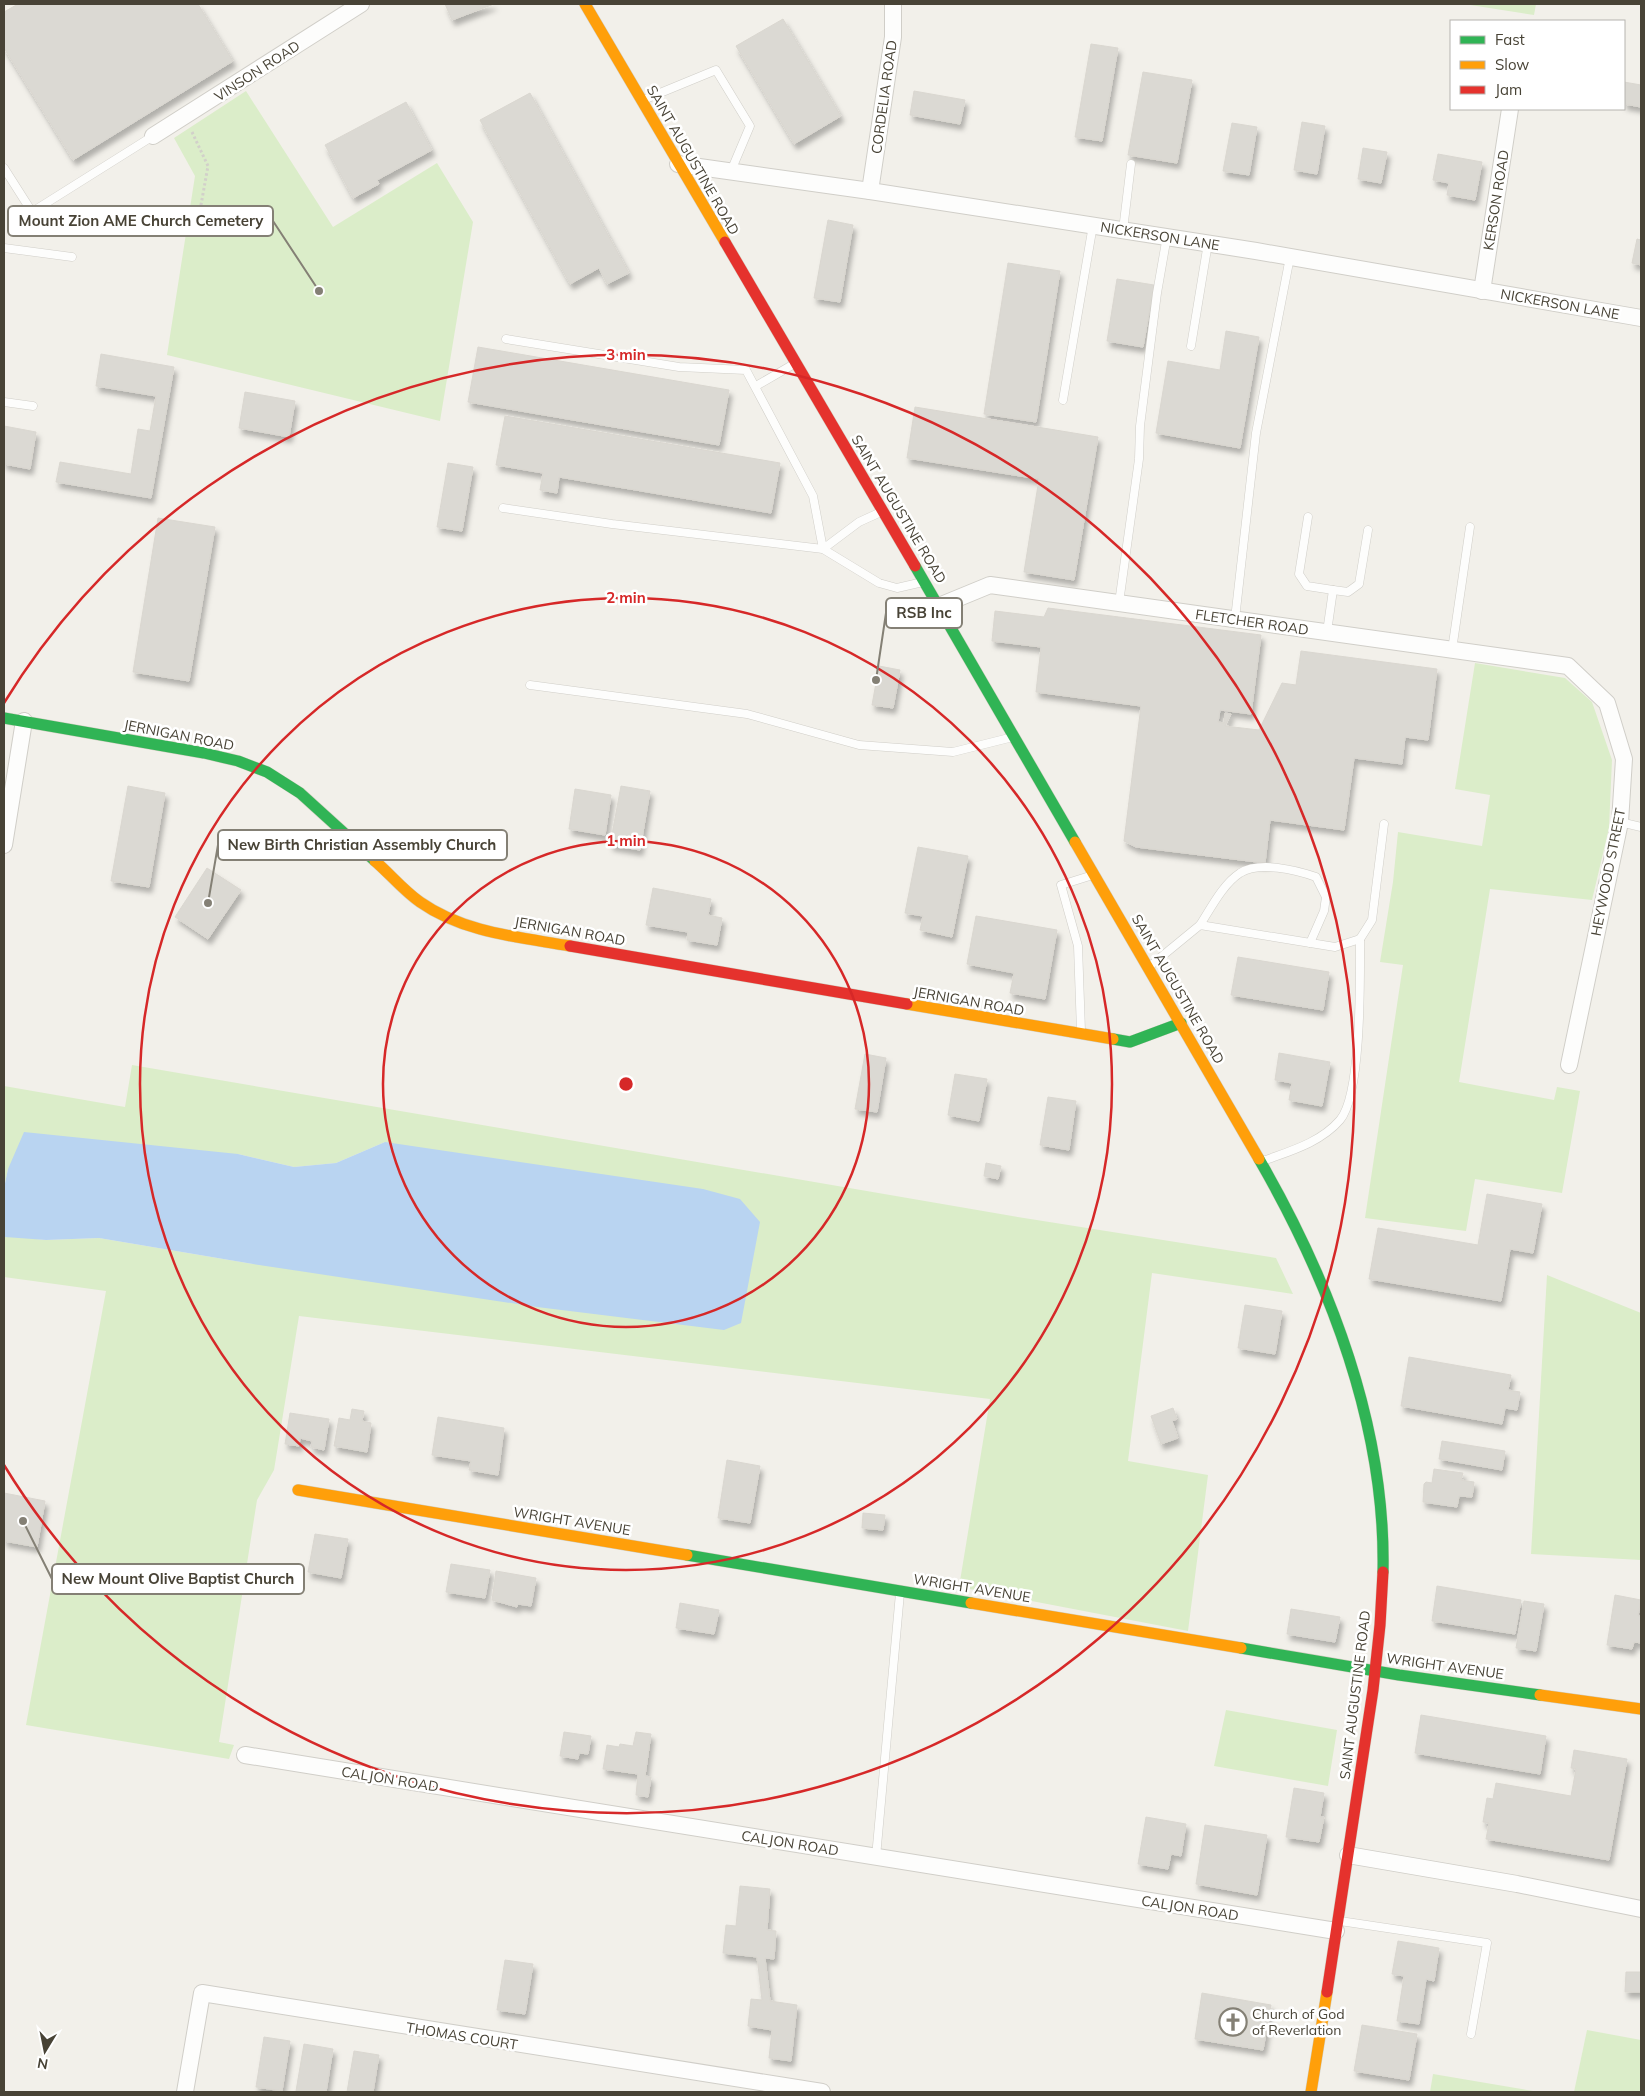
<svg xmlns="http://www.w3.org/2000/svg" width="1645" height="2096" font-family="Mulish,sans-serif">
  <style>
    .green { fill: #dbedc9 }
    .water { fill: #b9d4f1 }
    .building { fill: #dbd9d3; stroke: #dad7d0; filter: url(#shadow) }
    .lines { fill: none; stroke-linecap: round; stroke-linejoin: round }
    .lane-casing { stroke: #d0cec8; stroke-width: 9 }
    .street-casing { stroke: #d0cec8; stroke-width: 18 }
    .fast-casing { stroke: #d2cec1; stroke-width: 12 }
    .slow-casing { stroke: #d2cec1; stroke-width: 12 }
    .jam-casing { stroke: #d2cec1; stroke-width: 12 }
    .path { stroke: #d2d0ca; stroke-width: 3; stroke-dasharray: 2.5 2.5; stroke-linecap: butt }
    .lane { stroke: #fdfdfc; stroke-width: 8 }
    .street { stroke: #fdfdfc; stroke-width: 16 }
    .fast { stroke: #30b455; stroke-width: 11 }
    .slow { stroke: #ff9f0a; stroke-width: 11 }
    .jam { stroke: #e5322d; stroke-width: 11 }
    .ring { fill: none; stroke: #d62828; stroke-width: 2.5 }
    .labels { text-anchor: middle; stroke-width: 5; stroke-linejoin: round; paint-order: stroke }
    .street-label { font-size: 14px; fill: #484336; stroke: #fff }
    .poi-label { font-size: 14px; fill: #484336; stroke: #fff; text-anchor: start }
    .centre { fill: #d62828; stroke: #fff; stroke-width: 2.5 }
    .ring-label { font-size: 15px; text-anchor: middle; font-weight: bold; fill: #d62828; stroke: #fff; stroke-width: 5; stroke-linejoin: round; paint-order: stroke }
    .leader { fill: none; stroke: #848075; stroke-width: 2 }
    .callout-dot { fill: #848075; stroke: #fff; stroke-width: 2 }
    .callout { fill: #fff; stroke: #848075; stroke-width: 2 }
    .callout-label { font-size: 15px; text-anchor: middle; font-weight: bold; fill: #484336 }
  </style>
  <defs>
    <filter id="shadow"><feDropShadow dx="3" dy="5.5" stdDeviation="2.5" flood-color="#0004"/></filter>
  </defs>
  <rect width="100%" height="100%" fill="#f2f0ea"/>
  <g class="green">
    <path d="M1464,4h72l-2,11z"/>
    <path d="M246,91l87,136 104,-64 36,59 -33,199 -273,-66 28,-179 -21,-38z"/>
    <path d="M1475,663l90,15 27,24 20,58 -3,68 -17,72 -102,-11 -31,193 95,18 3,-13 23,4 -18,102 -87,-14 -9,52 -101,-13 38,-253 -23,-3 13,-80 5,-50 84,14 8,-51 -35,-6z"/>
    <path d="M132,1065l892,153 252,40 17,36 -141,-21 -24,188 80,14 -20,156 -229,-44 31,-188 -691,-83 -25,154 -17,30 -38,242 15,3 -5,14 -203,-34 80,-434 -102,-14v-42l41,5 54,-2 154,26 132,-122 -49,21 -42,4 -56,-13 -230,15 -4,19v-102l121,21z"/>
    <path d="M1547,1275l94,38v247l-110,-6z"/>
    <path d="M1226,1710l111,20 -9,56 -114,-20z"/>
    <path d="M1587,2030l54,10v52h-67z"/>
    <path d="M1433,2074l106,18h-109z"/>
  </g>
  <path class="water" d="M24,1132l214,22 56,13 42,-4 49,-21 318,47 37,10 20,23 -19,101 -17,7 -187,-23 -284,-43 -154,-26 -53,2 -41,-3 -1,-49 4,-19z"/>
  <g class="building">
    <path d="M18,4h180l35,57 -160,99 -69,-112v-36z"/>
    <path d="M445,4h49l-42,16z"/>
    <path d="M783,19l58,97 -47,28 -58,-98z"/>
    <path d="M1091,44l27,4 -16,93 -27,-4z"/>
    <path d="M1143,72l49,8 -15,83 -49,-8z"/>
    <path d="M1624,82l17,3v22l-17,-3z"/>
    <path d="M914,91l51,9 -5,24 -50,-9z"/>
    <path d="M530,93l99,180 -22,11 -8,-16 -29,16 -90,-164z"/>
    <path d="M406,102l26,48 -55,30 2,4 -26,14 -28,-53z"/>
    <path d="M1302,122l23,4 -8,48 -23,-4z"/>
    <path d="M1232,123l25,4 -8,48 -26,-4z"/>
    <path d="M1363,148l24,4 -6,31 -23,-4z"/>
    <path d="M1438,154l44,8 -7,38 -28,-5 2,-12 -16,-3z"/>
    <path d="M828,220l25,5 -13,77 -26,-4z"/>
    <path d="M1637,239l4,1v25l-9,-2z"/>
    <path d="M1008,263l52,8 -24,151 -52,-8z"/>
    <path d="M1117,279l37,6 -11,62 -36,-6z"/>
    <path d="M1226,331l33,6 -19,111 -84,-15 12,-72 52,9z"/>
    <path d="M478,347l251,43 -10,55 -251,-43z"/>
    <path d="M101,354l73,13 -23,131 -95,-16 4,-20 71,12 7,-45 12,2 6,-35 -60,-10z"/>
    <path d="M245,392l50,9 -6,36 -50,-9z"/>
    <path d="M915,407l183,30 -24,143 -50,-8 15,-93 -132,-21z"/>
    <path d="M505,416l275,47 -9,50 -212,-36 -2,16 -17,-3 3,-17 -47,-8z"/>
    <path d="M4,426l32,6 -6,37 -26,-5z"/>
    <path d="M448,463l25,4 -11,64 -25,-4z"/>
    <path d="M158,518l57,9 -26,154 -56,-9z"/>
    <path d="M1048,608l213,27 -10,79 -31,-4 -2,12 6,1 1,-10 6,1 -6,12 34,4 23,-47 14,2 5,-34 136,18 -9,71 -23,-3 -3,27 -48,-6 -10,72 -74,-10 -5,43 -129,-16 -12,-6 17,-135 -105,-14 5,-45 -49,-6 3,-30 49,6z"/>
    <path d="M879,666l21,4 -7,38 -21,-3z"/>
    <path d="M128,786l37,7 -16,94 -38,-6z"/>
    <path d="M621,786l29,5 -10,59 -30,-5z"/>
    <path d="M575,789l36,6 -6,40 -36,-6z"/>
    <path d="M918,847l50,9 -16,81 -32,-7 3,-14 -18,-3z"/>
    <path d="M207,868l34,22 -33,49 -33,-22z"/>
    <path d="M653,888l58,11 -3,16 14,3 -5,27 -30,-5 1,-8 -42,-7z"/>
    <path d="M976,916l81,14 -12,69 -35,-6 4,-20 -47,-9z"/>
    <path d="M1238,957l91,15 -6,38 -92,-15z"/>
    <path d="M1279,1053l51,9 -8,44 -33,-6 3,-17 -17,-3z"/>
    <path d="M865,1054l21,4 -9,54 -22,-3z"/>
    <path d="M955,1074l32,5 -8,42 -31,-6z"/>
    <path d="M1048,1097l28,4 -7,49 -29,-5z"/>
    <path d="M986,1163l15,3 -3,13 -14,-3z"/>
    <path d="M1487,1194l55,10 -9,49 -23,-4 -9,52 -132,-22 9,-51 100,17z"/>
    <path d="M1245,1305l37,6 -7,43 -37,-6z"/>
    <path d="M1409,1357l102,18 -3,15 12,2 -3,18 -12,-2 -3,16 -101,-18z"/>
    <path d="M1173,1408l4,11 -5,2 6,17 -17,6 -10,-28z"/>
    <path d="M352,1409l12,2 -2,10 9,2 -4,29 -33,-6 5,-28 11,2z"/>
    <path d="M290,1413l39,6 -5,31 -13,-3 1,-6 -12,-3 -1,8 -14,-2z"/>
    <path d="M438,1417l66,11 -6,47 -29,-5 2,-9 -39,-6z"/>
    <path d="M1442,1441l63,10 -3,19 -63,-11z"/>
    <path d="M727,1460l33,6 -10,57 -32,-5z"/>
    <path d="M1434,1469l29,4 -2,7 13,2 -2,15 -13,-1 -2,11 -34,-5 1,-18 2,-2 6,1z"/>
    <path d="M4,1493l41,8 -8,46 -33,-6z"/>
    <path d="M863,1513l22,2 -2,15 -21,-2z"/>
    <path d="M315,1534l33,5 -7,39 -33,-6z"/>
    <path d="M451,1564l39,6 -5,28 -39,-6z"/>
    <path d="M496,1571l40,7 -5,28 -13,-2 -1,3 -25,-7z"/>
    <path d="M1437,1586l84,14 -6,34 -83,-13z"/>
    <path d="M1615,1595l26,5 -3,16h3v27l-7,-1 -2,7 -25,-4z"/>
    <path d="M1524,1601l20,3 -8,47 -20,-3z"/>
    <path d="M680,1603l39,7 -5,24 -38,-6z"/>
    <path d="M1291,1609l49,8 -5,25 -48,-8z"/>
    <path d="M1421,1715l125,21 -6,38 -125,-21z"/>
    <path d="M564,1732l27,4 -3,18 -9,-1 -1,6 -18,-3z"/>
    <path d="M636,1732l15,2 -6,42 6,1 -3,20 -12,-2 2,-21 -35,-5 4,-24 12,2 1,-3 13,2z"/>
    <path d="M1574,1750l53,9 -18,101 -123,-21 3,-16 -6,-1 4,-24 6,1 3,-16 75,13 5,-27 -5,-1z"/>
    <path d="M1294,1788l30,5 -4,24h4l-5,25 -33,-5z"/>
    <path d="M1146,1817l40,7 -5,32 -10,-2 -3,15 -30,-5z"/>
    <path d="M1205,1825l62,10 -10,60 -61,-11z"/>
    <path d="M740,1886l30,3 -3,41 9,1 -2,28 -9,-1 5,43 27,4 -6,56 -22,-3 3,-28 -24,-4 3,-27 11,1 -5,-43 -34,-4 3,-28 10,1z"/>
    <path d="M1398,1941l41,7 -5,33 -8,-2 -7,45 -22,-3 7,-45 -12,-2z"/>
    <path d="M505,1960l28,4 -8,50 -28,-4z"/>
    <path d="M1626,1972h15v20h-16z"/>
    <path d="M1202,1993l69,12 -8,45 -68,-11z"/>
    <path d="M1362,2025l55,9 -8,46 -55,-9z"/>
    <path d="M264,2037l26,4 -8,50 -26,-4z"/>
    <path d="M304,2044l29,5 -7,43 -30,-1z"/>
    <path d="M354,2051l25,4 -6,37h-26z"/>
  </g>
  <g class="lines">
    <g class="lane-casing">
      <g id="lane">
        <path d="M643,100l73,-30 34,56 -19,45"/>
        <path d="M4,168l28,44 121,-76"/>
        <path d="M1123,230l8,-66"/>
        <path d="M4,248l68,9"/>
        <path d="M506,339l173,28 67,3 67,126 10,53 36,-27 22,-10"/>
        <path d="M1191,346l17,-103"/>
        <path d="M756,386l38,-22"/>
        <path d="M1063,400l30,-175"/>
        <path d="M4,402l29,4"/>
        <path d="M503,508l109,16 211,25 56,34 18,5 26,-6"/>
        <path d="M1308,517l-9,57 8,12 26,4 -6,42"/>
        <path d="M1333,590l15,2 11,-8 9,-54"/>
        <path d="M1119,603l20,-144 1,-33 17,-133 10,-57"/>
        <path d="M1235,619l21,-186 34,-176"/>
        <path d="M1452,650l18,-123"/>
        <path d="M530,685l217,29 112,31 94,7 60,-15"/>
        <path d="M1620,822l21,5"/>
        <path d="M1200,925c11,-17 23,-41 40,-52 20,-12 56,-3 76,4l10,20 -2,14 -14,32"/>
        <path d="M1150,966l50,-41 135,22 25,-8 12,-19 12,-96"/>
        <path d="M1081,1031l-3,-85 -17,-61 32,-10"/>
        <path d="M1263,1161c27,-10 57,-18 77,-41 22,-26 20,-144 20,-181"/>
        <path d="M876,1857l24,-264"/>
        <path d="M1340,1921l147,22 -16,91"/>
      </g>
    </g>
    <g class="street-casing">
      <g id="street">
        <path d="M153,136l208,-132"/>
        <path d="M678,164l192,27 386,60 385,67"/>
        <path d="M870,191l23,-154v-33"/>
        <path d="M1482,291l28,-182"/>
        <path d="M939,606l51,-21 578,81 39,37 17,56 -4,63 -51,243"/>
        <path d="M4,845l20,-124"/>
        <path d="M245,1755l1091,176"/>
        <path d="M1348,1855l169,29 124,25"/>
        <path d="M185,2092l17,-99 620,99"/>
      </g>
    </g>
    <g class="fast-casing">
      <g id="fast">
        <path d="M915,566l160,276"/>
        <path d="M4,718l200,35 34,8 29,11 33,21 75,68"/>
        <path d="M1113,1039l17,3 51,-19"/>
        <path d="M1259,1159c71,123 127,268 124,413"/>
        <path d="M687,1555l284,48"/>
        <path d="M1241,1648l158,27 141,20"/>
      </g>
    </g>
    <g class="slow-casing">
      <g id="slow">
        <path d="M585,4l140,238"/>
        <path d="M1075,842l184,317"/>
        <path d="M375,861c15,13 29,30 45,41 44,31 99,35 150,44"/>
        <path d="M907,1004l206,35"/>
        <path d="M298,1490l389,65"/>
        <path d="M971,1603l270,45"/>
        <path d="M1540,1695l101,14"/>
        <path d="M1311,2092l16,-100"/>
      </g>
    </g>
    <g class="jam-casing">
      <g id="jam">
        <path d="M725,242l190,324"/>
        <path d="M570,946l337,58"/>
        <path d="M1327,1992l46,-302 7,-65 3,-53"/>
      </g>
    </g>
    <path class="path" d="M192,132l16,34 -9,50"/>
    <use href="#lane" class="lane"/>
    <use href="#street" class="street"/>
    <use href="#fast" class="fast"/>
    <use href="#slow" class="slow"/>
    <use href="#jam" class="jam"/>
  </g>
  <g class="ring">
    <circle cx="626" cy="1084" r="243"/>
    <circle cx="626" cy="1084" r="486"/>
    <path d="M4 703A729 729 0 1 1 4 1465"/>
  </g>
  <defs>
    <g id="church-ring" transform="scale(1.4375)"><circle r="9.5" fill="#fff" stroke="#848075" stroke-width="1.5"/><path d="M-1.2-6h2.4v3.5h3.3v2.4h-3.3V6h-2.4V-.1h-3.3v-2.4h3.3Z" fill="#848075"/></g>
  </defs>
  <g fill-rule="evenodd">
    <use href="#church-ring" x="1233" y="2022"/>
  </g>
  <g class="labels">
    <g class="street-label">
      <text transform="translate(257 71) rotate(-33)" y="5">VINSON ROAD</text>
      <text transform="translate(884 97) rotate(-82)" y="5">CORDELIA ROAD</text>
      <text transform="translate(693 160) rotate(60)" y="5">SAINT AUGUSTINE ROAD</text>
      <text transform="translate(1496 200) rotate(-81)" y="5">KERSON ROAD</text>
      <text transform="translate(1160 236) rotate(9)" y="5">NICKERSON LANE</text>
      <text transform="translate(1560 304) rotate(10)" y="5">NICKERSON LANE</text>
      <text transform="translate(899 509) rotate(59)" y="5">SAINT AUGUSTINE ROAD</text>
      <text transform="translate(1252 622) rotate(8)" y="5">FLETCHER ROAD</text>
      <text transform="translate(179 735) rotate(11)" y="5">JERNIGAN ROAD</text>
      <text transform="translate(1608 872) rotate(-79)" y="5">HEYWOOD STREET</text>
      <text transform="translate(570 931) rotate(10)" y="5">JERNIGAN ROAD</text>
      <text transform="translate(1178 989) rotate(60)" y="5">SAINT AUGUSTINE ROAD</text>
      <text transform="translate(969 1001) rotate(10)" y="5">JERNIGAN ROAD</text>
      <text transform="translate(572 1521) rotate(9)" y="5">WRIGHT AVENUE</text>
      <text transform="translate(972 1588) rotate(9)" y="5">WRIGHT AVENUE</text>
      <text transform="translate(1445 1666) rotate(8)" y="5">WRIGHT AVENUE</text>
      <text transform="translate(1355 1695) rotate(-83)" y="5">SAINT AUGUSTINE ROAD</text>
      <text transform="translate(390 1779) rotate(9)" y="5">CALJON ROAD</text>
      <text transform="translate(790 1843) rotate(9)" y="5">CALJON ROAD</text>
      <text transform="translate(1190 1908) rotate(9)" y="5">CALJON ROAD</text>
      <text transform="translate(462 2036) rotate(9)" y="5">THOMAS COURT</text>
    </g>
    <g class="poi-label">
      <text x="1252" y="2019">Church of God<tspan x="1252" dy="16">of Reverlation</tspan></text>
    </g>
  </g>
  <circle cx="626" cy="1084" r="8" class="centre"/>
  <g class="ring-label">
    <text x="626" y="360">3 min</text>
    <text x="626" y="603">2 min</text>
    <text x="626" y="846">1 min</text>
  </g>
  <path class="leader" d="M319 291L273 221M876 680L886 613M208 903L218 845M23 1521L52 1579"/>
  <g class="callout-dot">
    <circle cx="319" cy="291" r="5"/>
    <circle cx="876" cy="680" r="5"/>
    <circle cx="208" cy="903" r="5"/>
    <circle cx="23" cy="1521" r="5"/>
  </g>
  <g class="callout">
    <rect x="8" y="206" width="265" height="30" rx="5"/>
    <rect x="886" y="598" width="76" height="30" rx="5"/>
    <rect x="218" y="830" width="289" height="30" rx="5"/>
    <rect x="52" y="1564" width="252" height="30" rx="5"/>
  </g>
  <g class="callout-label">
    <text x="141" y="226">Mount Zion AME Church Cemetery</text>
    <text x="924" y="618">RSB Inc</text>
    <text x="362" y="850">New Birth Christian Assembly Church</text>
    <text x="178" y="1584">New Mount Olive Baptist Church</text>
  </g>
  <rect width="1645" height="2096" fill="none" stroke="#484336" stroke-width="10"/>
  <rect x="1450" y="20" width="175" height="90" fill="#ffffff" stroke="#b6b4af"/>
  <rect x="1460" y="36" width="25" height="8" fill="#30b455" stroke="#b6b4af"/>
  <text x="1495" y="45" font-size="15" fill="#484336">Fast</text>
  <rect x="1460" y="61" width="25" height="8" fill="#ff9f0a" stroke="#b6b4af"/>
  <text x="1495" y="70" font-size="15" fill="#484336">Slow</text>
  <rect x="1460" y="86" width="25" height="8" fill="#e5322d" stroke="#b6b4af"/>
  <text x="1495" y="95" font-size="15" fill="#484336">Jam</text>
  <g transform="translate(45 2051) rotate(190)" stroke="#ffffff" stroke-width="4" paint-order="stroke">
  <path d="M0-4L9 19L0 12L-9 19Z" fill="#484336"/>
  <text y="-8" font-size="14" font-weight="bold" text-anchor="middle" fill="#484336">N</text>
  </g>
</svg>
